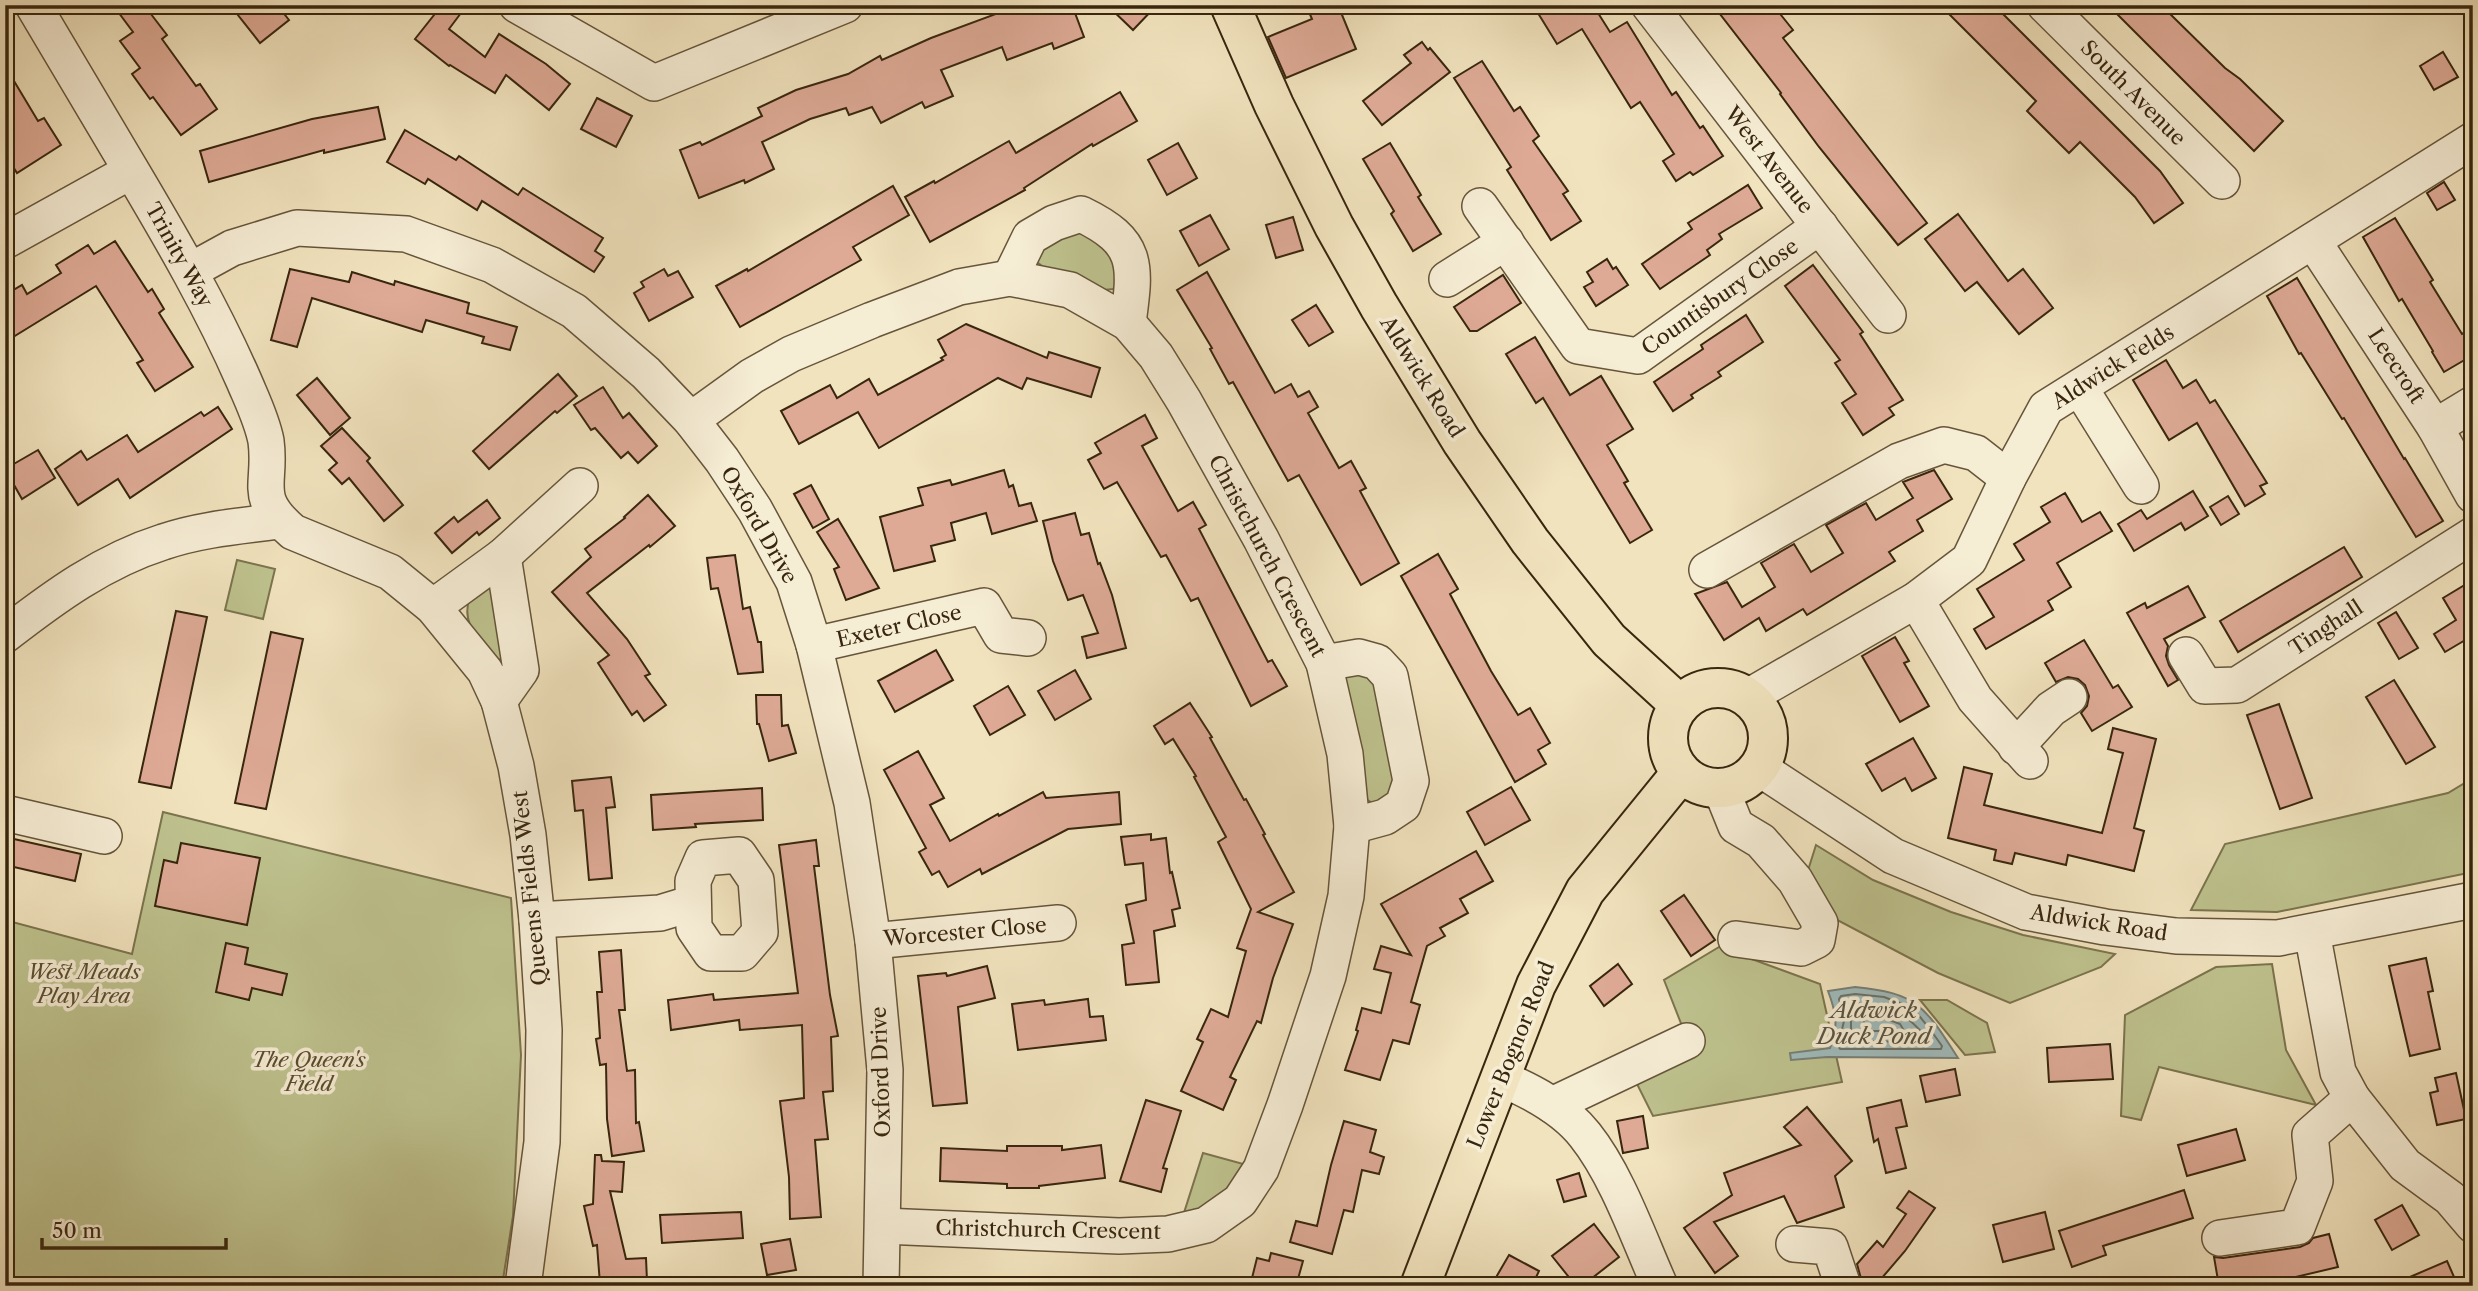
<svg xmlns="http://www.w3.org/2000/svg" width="2478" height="1291" font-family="'Libre Caslon Text',serif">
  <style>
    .green { fill: #bec28e; stroke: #7b744e; stroke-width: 2 }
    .water { fill: #9fbbbc; stroke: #767f76; stroke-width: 2 }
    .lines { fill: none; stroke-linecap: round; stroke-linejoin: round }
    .shore { stroke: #6c7065; stroke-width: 2 }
    .building { fill: #deaa96; stroke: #38260e; stroke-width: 2 }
    .minor-casing { stroke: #66553a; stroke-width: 38 }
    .major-casing { stroke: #38260e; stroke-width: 42 }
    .minor { stroke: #f6edd5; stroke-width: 35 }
    .major { stroke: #f1e3be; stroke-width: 38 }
    .labels { text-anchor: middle; stroke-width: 7; stroke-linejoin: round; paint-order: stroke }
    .street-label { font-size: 21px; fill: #38260e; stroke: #f6edd5 }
    .park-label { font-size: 21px; font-style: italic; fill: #5a4d2e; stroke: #f6edd5 }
    .water-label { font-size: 23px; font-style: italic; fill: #575342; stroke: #f6edd5 }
  </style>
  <rect width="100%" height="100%" fill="#f1e3be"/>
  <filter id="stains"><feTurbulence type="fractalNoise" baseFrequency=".00286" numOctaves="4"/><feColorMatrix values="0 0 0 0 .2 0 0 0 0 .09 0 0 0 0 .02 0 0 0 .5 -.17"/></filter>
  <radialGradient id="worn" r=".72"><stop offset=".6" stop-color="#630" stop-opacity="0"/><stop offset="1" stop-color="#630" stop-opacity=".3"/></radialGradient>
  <g class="green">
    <path d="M1088,231l29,21 3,31 -7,6 -9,1 -57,-20 -10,-8 14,-27z"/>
    <path d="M237,560l38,9 -12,50 -38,-9z"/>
    <path d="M492,586l13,72 -12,3c-14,-20 -33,-39 -23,-64z"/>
    <path d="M1348,668l22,1 31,117 -23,20 -14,-8 -23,-118z"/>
    <path d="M2473,778v94l-196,40 -86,-2 34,-66 223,-51z"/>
    <path d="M163,812l348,86 10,157 -8,161 -11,70h-497v-366l127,34z"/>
    <path d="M1816,845l57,35 78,32 72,23 92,19 -14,13 -91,36 -72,-30 -116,-61 -18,-29z"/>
    <path d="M1719,947l101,37 22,98 -189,34 -16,-32 56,-30 -29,-74z"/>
    <path d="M2272,964l14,86 30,55 -157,-38 -18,53 -20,-4 4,-101 91,-48z"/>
    <path d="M1920,1000h27l40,23 8,29 -30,3z"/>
    <path d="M1203,1153l44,12c-15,21 -38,45 -64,51z"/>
  </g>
  <path class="water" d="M1855,987c63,6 70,20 103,71l-131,-1 -36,3 -1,-7 40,-5c9,-21 6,-36 -2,-57z"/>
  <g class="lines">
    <g class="shore">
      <path d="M1855,994l29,3 29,11 19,24 10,14 -1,3h-101l-2,-3 6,-25 -5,-22 2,-3z"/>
      <path d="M1855,1003c35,3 47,6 70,33v4l-3,2 -70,-1c-2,-8 0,-23 -2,-34z"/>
      <path d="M1866,1015l13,1 21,8 3,5 -3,2h-35l-2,-13z"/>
    </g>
  </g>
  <g class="building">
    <path d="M113,5h31l23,30 -5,4 34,47 4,-2 17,25 -36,26 -28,-38 -3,2 -18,-25 8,-6 -20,-27 13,-9z"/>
    <path d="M230,5h47l12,15 -29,23z"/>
    <path d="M442,5h9l10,8 -12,16 36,28 14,-23 47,30 24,20 -21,26 -43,-35 -11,18 -45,-28 -1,1 -34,-27z"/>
    <path d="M1020,5h52l12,32 -30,12 -2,-6 -45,17 -5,-13 -61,23 12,26 -28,12 -3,-6 -41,21 -9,-16 -23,8 -3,-7 -36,11 -48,23 12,27 -29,14 -1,-3 -45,18 -19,-48 20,-8 2,3 60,-29 -4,-8 38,-18 52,-16 32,-18 2,4 49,-22z"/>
    <path d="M1107,5h50l-24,25z"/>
    <path d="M1306,5h32l18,44 -70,29 -18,-41 44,-18z"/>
    <path d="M1533,5h60l17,27 17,-10 45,73 4,-3 24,36 3,-2 20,30 -30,19 -3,-3 -14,9 -13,-20 11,-7 -34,-52 -9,6 -49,-79 -25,15z"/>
    <path d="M1713,5h60l20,25 -10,8 144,185 -29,22 -79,-98 -39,-53 1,-1z"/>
    <path d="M1940,5h54l166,166 23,32 -29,20 -19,-26 -55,-55 -11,11 -42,-42 9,-10z"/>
    <path d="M2108,5h53l64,63 15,11 43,42 -29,30z"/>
    <path d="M1422,42l6,8 2,-2 20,24 -68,53 -19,-24 48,-38 -7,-8z"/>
    <path d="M2443,52l15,25 -24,13 -14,-24z"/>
    <path d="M1482,61l32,50 6,-4 19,29 -6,5 35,50 -5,3 18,27 -30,19 -44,-70 4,-3 -57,-89z"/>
    <path d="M5,66l33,55 6,-3 17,27 -44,28 -12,-19z"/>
    <path d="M1120,92l17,29 -44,25 -1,-2 -68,44 1,2 -95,52 -25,-45 29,-16 1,2 74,-42 7,12z"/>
    <path d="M597,98l35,18 -16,31 -35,-18z"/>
    <path d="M378,107l7,32 -61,14v-3l-115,32 -9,-31 112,-32z"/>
    <path d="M405,130l51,30 3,-4 59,39 5,-7 80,50 -8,13 9,6 -10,15 -112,-71 -5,9 -49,-31 -3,5 -38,-22z"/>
    <path d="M1178,143l19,35 -30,17 -19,-35z"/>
    <path d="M1390,143l31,52 -3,2 23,37 -28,17 -22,-37 3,-3 -31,-52z"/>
    <path d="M2444,182l11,18 -18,10 -10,-17z"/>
    <path d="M1748,185l14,23 -43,26 3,5 -15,11 3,5 -50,34 -18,-25 50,-35 -4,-6z"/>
    <path d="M893,186l16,29 -56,32 8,13 -121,67 -24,-41 31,-17 1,2z"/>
    <path d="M1958,214l50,67 15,-12 30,39 -34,26 -42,-52 -12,9 -40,-52z"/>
    <path d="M1210,215l19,34 -30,17 -19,-35z"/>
    <path d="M1293,217l10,33 -27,8 -10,-33z"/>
    <path d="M2395,218l38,62 -3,2 32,52 11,-6v27l-29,17 -12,-20 1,-1 -31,-52 -3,2 -36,-64z"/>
    <path d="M115,241l33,51 4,-3 12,20 -5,4 34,54 -38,24 -18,-28 6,-3 -47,-74 -91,56v-47l17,-10 5,9 34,-21 -5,-8 32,-20 6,9z"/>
    <path d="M1607,259l6,10 3,-2 12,18 -32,21 -12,-19 9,-5 -6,-10z"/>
    <path d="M1813,265l50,67 -3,2 43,66 -14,8 5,7 -31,20 -21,-32 14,-9 -21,-31 5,-3 -55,-74z"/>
    <path d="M290,269l59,13 3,-10 42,13 1,-4 74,22 -2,10 50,14 -7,23 -28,-7 2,-6 -58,-17 -4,12 -110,-34 -15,49 -26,-7z"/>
    <path d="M664,269l4,7 10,-5 15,26 -44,24 -15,-28 10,-6 -3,-5z"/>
    <path d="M1207,272l68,121 16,-9 7,13 11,-6 9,16 -10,6 31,55 12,-7 15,27 -6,3 39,72 -38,22 -62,-110 -11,6 -55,-99 -4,2 -19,-35 2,-1 -35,-58z"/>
    <path d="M1503,275l18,28 -44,28h-7l-16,-24z"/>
    <path d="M2297,278l107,181 1,-1 38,63 -27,16 -72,-119 -2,1 -41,-66 -2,1 -32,-58z"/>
    <path d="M1316,305l17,27 -24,14 -17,-26z"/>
    <path d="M1746,315l17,27 -45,30 3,4 -30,19 2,3 -20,13 -19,-29 49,-33 -2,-4z"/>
    <path d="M966,324l81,34 2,-6 51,16 -9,29 -64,-19 -5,11 -24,-11 -119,70 -21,-36 -59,32 -18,-33 49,-26 7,13 32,-19 9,16 65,-35 -2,-2 5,-3 -8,-15z"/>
    <path d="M1535,337l35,58 31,-19 32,53 -26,16 21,36 -4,2 28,47 -22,13 -87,-145 -7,5 -30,-49z"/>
    <path d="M2166,360l17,28 13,-8 14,23 5,-3 52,83 -7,3 5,8 -20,12 -48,-83 -28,17 -36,-60z"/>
    <path d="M558,374l19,22 -20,17 -2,-2 -66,58 -16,-18z"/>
    <path d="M317,378l33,40 -20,17 -33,-40z"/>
    <path d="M603,387l20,31 6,-5 28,33 -19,17 -10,-11 -7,6 -26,-30 -4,2 -17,-25z"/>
    <path d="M218,407l14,22 -102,69 -12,-19 -40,26 -23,-36 26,-18 6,9 40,-25 11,17 63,-40 3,4z"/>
    <path d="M1145,415l12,23 -15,8 36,65 15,-9 13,23 -7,4 69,133 4,-2 15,26 -36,20 -53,-108 -7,3 -25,-46 -5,2 -44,-75 -13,7 -16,-29 13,-7 -6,-10z"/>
    <path d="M342,428l28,30 -3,3 36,44 -19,16 -35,-43 -7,6 -13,-14 8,-7 -16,-17z"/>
    <path d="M38,450l17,28 -33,21 -17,-30z"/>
    <path d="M1004,470l5,17 4,-2 6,21 12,-3 6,18 -45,13 -6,-21 -35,10 4,17 -24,6 4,15 -41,10 -14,-54 43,-12 -5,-17 32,-8 2,5z"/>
    <path d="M1934,470l18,29 -35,21 6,11 -34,21 6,9 -88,54 -4,-6 -37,22 -7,-13 -35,22 -29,-46 32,-12 15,25 33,-20 -14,-24 33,-19 17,28 32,-19 -17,-28 40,-22 10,17 37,-22 -10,-16z"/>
    <path d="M811,485l18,34 -16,9 -19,-34z"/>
    <path d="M2193,491l15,25 -23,14 -4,-7 -47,28 -16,-27 23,-14 6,9z"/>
    <path d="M2065,493l17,29 18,-10 12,19 -55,32 14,24 -23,14 5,9 -67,39 -12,-20 20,-12 -17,-28 47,-29 -10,-16 36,-22 -9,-15z"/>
    <path d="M648,495l27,31 -25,21 -1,-2 -62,48 40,46 23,35 -5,2 21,29 -22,16 -7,-10 -5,4 -34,-52 11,-8 -57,-63 39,-35 -6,-8 40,-31 -1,-1z"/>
    <path d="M2228,496l11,18 -18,11 -11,-18z"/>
    <path d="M487,500l13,18 -21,17 -2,-3 -25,21 -17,-20 19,-16 4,5z"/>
    <path d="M1075,513l6,22 8,-2 9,31 2,-1 12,32 14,53 -39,10 -5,-21 16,-4 -15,-38 -15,5 -15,-39 -10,-40z"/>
    <path d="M838,519l41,69 -33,12 -12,-31 5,-2 -22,-35z"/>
    <path d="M2344,547l18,30 -124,75 -18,-31z"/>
    <path d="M1438,554l20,35 -8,5 41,77 27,44 12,-7 20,35 -12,7 8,14 -31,18 -114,-206z"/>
    <path d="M735,555l8,54 7,-2 8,35h3l2,30 -25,2 -20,-86 -7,1 -4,-31z"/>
    <path d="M2473,580v68l-6,-9 -22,13 -11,-18 22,-14 -13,-22z"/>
    <path d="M2188,586l17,31 -41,22 4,7 -2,10 3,9 9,15 -10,6 -41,-73 18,-10 2,5z"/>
    <path d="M176,611l31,6 -36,171 -32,-6z"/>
    <path d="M2396,612l22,36 -19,11 -21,-36z"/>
    <path d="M271,632l32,7 -37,170 -31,-6z"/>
    <path d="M1895,637l14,24 -5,2 25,43 -29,16 -38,-66z"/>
    <path d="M2084,640l29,48 5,-3 14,22 -40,24 -11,-18 6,-7 2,-10 -4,-11 -7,-6 -10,-2 -12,5 -11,-19z"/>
    <path d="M936,650l17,30 -58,32 -17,-31z"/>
    <path d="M1075,670l16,29 -36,21 -17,-29z"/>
    <path d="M2394,680l41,67 -29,17 -40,-67z"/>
    <path d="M1008,686l17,29 -35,20 -16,-29z"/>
    <path d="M756,695h25l1,31 6,-1 8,28 -27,8 -10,-37h-2z"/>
    <path d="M1190,703l22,34 -2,1 34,62 2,-1 19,35 -2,1 31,57 -36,20 35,12 -20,54 -12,45 -4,-2 -27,56 6,3 -13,30 -42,-19 22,-49 -6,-3 14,-30 17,8 18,-66 -9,-3 14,-39 -33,-67 8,-5 -32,-60 2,-1 -23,-37 -8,5 -11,-18z"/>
    <path d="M2279,704l33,94 -32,11 -33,-94z"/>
    <path d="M2113,728l43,11 -22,89 10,3 -10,40 -66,-16 -2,10 -51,-12 -3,11 -18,-4 2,-10 -48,-12 16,-71 28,7 -8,31 118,28 21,-80 -15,-4z"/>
    <path d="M1913,738l23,40 -24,13 -7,-13 -23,13 -16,-27z"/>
    <path d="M918,751l26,47 -14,7 20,36 48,-27 1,2 44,-24 3,6 73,-6 2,32 -53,5 -86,45 -2,-5 -32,18 -9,-16 -7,4 -13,-23 7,-4 -42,-78z"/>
    <path d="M611,777l4,30 -9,1 6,70 -23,2 -6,-70 -8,1 -3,-30z"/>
    <path d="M1511,787l19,33 -45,25 -18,-33z"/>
    <path d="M762,788l1,32 -68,4 1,3 -43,3 -2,-35z"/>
    <path d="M1151,834v6l15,-2 4,35 2,-1 8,36 -8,2 3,16 -21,5 5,51 -33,3 -4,-40 12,-2 -8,-38 20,-5 -3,-37 -18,2 -4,-28z"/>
    <path d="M5,837l76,17 -6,27 -70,-16z"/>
    <path d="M816,840l3,26h-5l16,129 8,41 -7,1 2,54 -10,1 5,47 -13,1 6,77 -31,2 -1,-42 -9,-76 24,-3 -2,-73 -62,5 -1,-10 -68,10 -3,-30 45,-6 1,6 84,-7 -19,-148z"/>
    <path d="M181,843l79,15 -13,67 -92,-19 9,-46 13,3z"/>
    <path d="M1476,851l17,30 -33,18 8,14 -28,15 5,8 -18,10 -16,56 9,3 -11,39 -16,-4 -13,40 -35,-10 13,-39 -2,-1 6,-22 19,5 10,-40 -17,-4 7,-23 30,9 -30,-51z"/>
    <path d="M1684,895l31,45 -24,16 -30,-45z"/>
    <path d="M226,943l22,5 -3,16 42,10 -5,21 -30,-7 -3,12 -33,-8z"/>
    <path d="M621,950l4,60h-6l8,61 8,-1 1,53 3,-1 5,29 -32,5 -5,-37 -1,-55 -6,1 -4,-26 4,-1 -3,-46h5l-3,-40z"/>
    <path d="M2426,958l7,33 -5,1 12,57 -30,7 -21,-90z"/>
    <path d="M1618,964l14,20 -28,22 -14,-20z"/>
    <path d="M987,966l8,32 -37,9 9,96 -34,3 -15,-130 28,-3 1,3z"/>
    <path d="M1088,999l2,18 13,-1 3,24 -88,10 -6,-46 32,-4 1,5z"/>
    <path d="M2110,1044l3,35 -64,3 -2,-34z"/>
    <path d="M1955,1069l5,26 -34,7 -6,-26z"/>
    <path d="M2456,1073l10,46 -29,6 -7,-32 8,-2 -3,-13z"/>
    <path d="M1146,1100l35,11 -18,57 4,1 -6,23 -41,-11z"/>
    <path d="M1901,1100l6,26 -11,2 10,40 -20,5 -8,-34 -4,3 -7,-34z"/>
    <path d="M1807,1107l45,54 -17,15 9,31 -47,16 -13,-27 -70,26 24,34 -23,17 -31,-45 48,-33 -8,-22 77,-28 -17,-18z"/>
    <path d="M1643,1116l5,32 -25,5 -6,-32z"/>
    <path d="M1344,1121l32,9 -6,22 14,5 -5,17 -17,-4 -9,42 -9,-2 -12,44 -42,-12 6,-21 21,5 14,-61z"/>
    <path d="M2236,1129l9,31 -58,16 -9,-31z"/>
    <path d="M1101,1145l4,33 -66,8v2h-32v-4l-67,-3 1,-33 66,3v-5h55v4z"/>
    <path d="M595,1155h6l1,6 22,1 -2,30 -12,-1 16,68 20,-1 1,23 -47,3 -3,-39 -4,1 -9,-40 9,-2z"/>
    <path d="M1579,1173l7,23 -22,6 -7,-22z"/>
    <path d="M2184,1190l9,28 -90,28 3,9 -34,12 -13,-36z"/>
    <path d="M1909,1191l26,17 -30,43 -30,35h-12l-6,-22 20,-23 6,6 23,-33 -9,-6z"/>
    <path d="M2402,1205l17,30 -27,15 -17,-30z"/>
    <path d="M741,1212l2,26 -81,5 -2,-28z"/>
    <path d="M2045,1212l9,37 -51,13 -10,-37z"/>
    <path d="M1594,1224l25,33 -37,29h-6l-24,-30z"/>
    <path d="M2329,1234l9,33 -59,14 -31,5h-29l-5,-29 9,1 77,-11 9,-4 4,-5z"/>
    <path d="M790,1239l6,31 -29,5 -6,-31z"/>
    <path d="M1271,1253l32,8 -7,25h-26v-3l-18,-5 5,-20 12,3z"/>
    <path d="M1509,1255l30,16 -7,15h-24l-13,-7z"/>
    <path d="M2447,1261l11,25h-69z"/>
  </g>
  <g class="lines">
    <g class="minor-casing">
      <g id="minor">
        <path d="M33,5c33,55 65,110 98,165 41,69 81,138 113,211 8,19 18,39 22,60 6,44 -15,55 27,91l97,40 43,35 52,64 14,30 17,65 12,69 9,85 7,110 -2,112 -19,144"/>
        <path d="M517,5l137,78 191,-78"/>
        <path d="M1649,5l239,310"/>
        <path d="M2045,5l177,176"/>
        <path d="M1480,206l98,140 60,10 182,-130"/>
        <path d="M5,241l126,-70"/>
        <path d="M2313,241l122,186 38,68"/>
        <path d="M190,271l42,-23 65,-20 109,6 86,31 82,46 72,62 45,47 31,40 33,50 39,72 20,63 38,158 21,138 12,129 -4,216"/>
        <path d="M1010,278l20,-41 24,-14 27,-9c58,28 55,50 47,109"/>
        <path d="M1447,279l59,-37"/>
        <path d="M2080,388l61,98"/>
        <path d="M691,420l61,-44 39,-22 81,-34 87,-33 51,-9 60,12 58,33 28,33 28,45 77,138 63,124 21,91 7,72 -6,70 -18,80 -43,129 -24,64 -21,32 -34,24 -38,9 -49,2 -236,-10"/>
        <path d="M2435,427l38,-23"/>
        <path d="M1707,570l192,-109 45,-16 32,8 32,25"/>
        <path d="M1916,600l59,99 55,62"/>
        <path d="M433,607l70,-51 77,-70"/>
        <path d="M5,635c49,-38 98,-74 158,-93 38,-13 78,-16 117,-21"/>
        <path d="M814,645l170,-39 17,29 27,3"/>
        <path d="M2186,655l19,31 32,-1 236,-150"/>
        <path d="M1324,663l35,-6 18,5 13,14 21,105 -8,24 -18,12 -33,9"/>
        <path d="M1748,697l168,-97 53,-40 39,-82 38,-70 427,-268"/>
        <path d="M499,701l22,-31 -18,-114"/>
        <path d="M2016,747l35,-38 18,-12"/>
        <path d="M1759,768l134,88 133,56 79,15 71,9 102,2 195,-38"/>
        <path d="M1721,789l15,37 25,15 34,39 25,43 -3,17 -16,8 -65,-9"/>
        <path d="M5,813l99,23"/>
        <path d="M739,855l17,25 4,52 -18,21h-31l-17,-25 -1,-47 10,-23z"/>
        <path d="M537,920l123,-7 33,-10"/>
        <path d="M2312,932l26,140 14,26 53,67 45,33 23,27"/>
        <path d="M873,941l185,-18"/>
        <path d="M1500,1078c31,13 64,30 85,57 32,40 54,104 75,151"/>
        <path d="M1552,1105l135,-64"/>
        <path d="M2220,1238l77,-11 18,-46 -5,-46 42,-37"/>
        <path d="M1794,1244l36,3 13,39"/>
      </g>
    </g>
    <g class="major-casing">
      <g id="major">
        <path d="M1230,5l44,100 60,121 45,80 83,136 68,99 79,99 71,65"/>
        <circle cx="1718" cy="738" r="50"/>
        <path d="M1420,1286l116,-301 49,-94 96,-118"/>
      </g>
    </g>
    <use href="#minor" class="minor"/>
    <use href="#major" class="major"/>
  </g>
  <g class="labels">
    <g class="street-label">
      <text transform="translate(2133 93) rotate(45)" y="7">South Avenue</text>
      <text transform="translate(1769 160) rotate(52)" y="7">West Avenue</text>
      <text transform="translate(179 255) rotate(61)" y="7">Trinity Way</text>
      <text transform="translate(1720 297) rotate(-35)" y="7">Countisbury Close</text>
      <text transform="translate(2396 366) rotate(57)" y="7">Leecroft</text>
      <text transform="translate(2113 367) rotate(-32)" y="7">Aldwick Felds</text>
      <text transform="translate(1422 377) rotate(58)" y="7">Aldwick Road</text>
      <text transform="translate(759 525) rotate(60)" y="7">Oxford Drive</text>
      <text transform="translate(1267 556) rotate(62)" y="7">Christchurch Crescent</text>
      <text transform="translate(899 626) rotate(-13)" y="7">Exeter Close</text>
      <text transform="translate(2326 628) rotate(-33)" y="7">Tinghall</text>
      <text transform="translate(530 888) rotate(-96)" y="7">Queens Fields West</text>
      <text transform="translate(2099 923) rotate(9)" y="7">Aldwick Road</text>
      <text transform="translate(965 932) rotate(-5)" y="7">Worcester Close</text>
      <text transform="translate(1511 1055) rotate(-68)" y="7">Lower Bognor Road</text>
      <text transform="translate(881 1072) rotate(-92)" y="7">Oxford Drive</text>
      <text transform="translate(1048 1230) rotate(1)" y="7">Christchurch Crescent</text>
    </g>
    <g class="park-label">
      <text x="84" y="979">West Meads<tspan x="84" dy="24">Play Area</tspan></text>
      <text x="309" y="1067">The Queen's<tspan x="309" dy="24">Field</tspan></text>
    </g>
    <g class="water-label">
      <text x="1874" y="1018">Aldwick<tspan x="1874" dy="26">Duck Pond</tspan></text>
    </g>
  </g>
  <rect width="2478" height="1291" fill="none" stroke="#f1e3be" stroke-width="28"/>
  <rect x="7" y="7" width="2464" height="1277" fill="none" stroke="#38260e" stroke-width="3.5"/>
  <rect x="14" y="14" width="2450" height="1263" fill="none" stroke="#38260e" stroke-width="2"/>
  <path d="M42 1238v10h184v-10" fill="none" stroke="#38260e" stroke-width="3.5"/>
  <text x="52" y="1238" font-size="21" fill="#38260e" stroke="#f6edd5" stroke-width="5" paint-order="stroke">50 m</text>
  <rect width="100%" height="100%" filter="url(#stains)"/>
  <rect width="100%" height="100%" fill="url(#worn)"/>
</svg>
